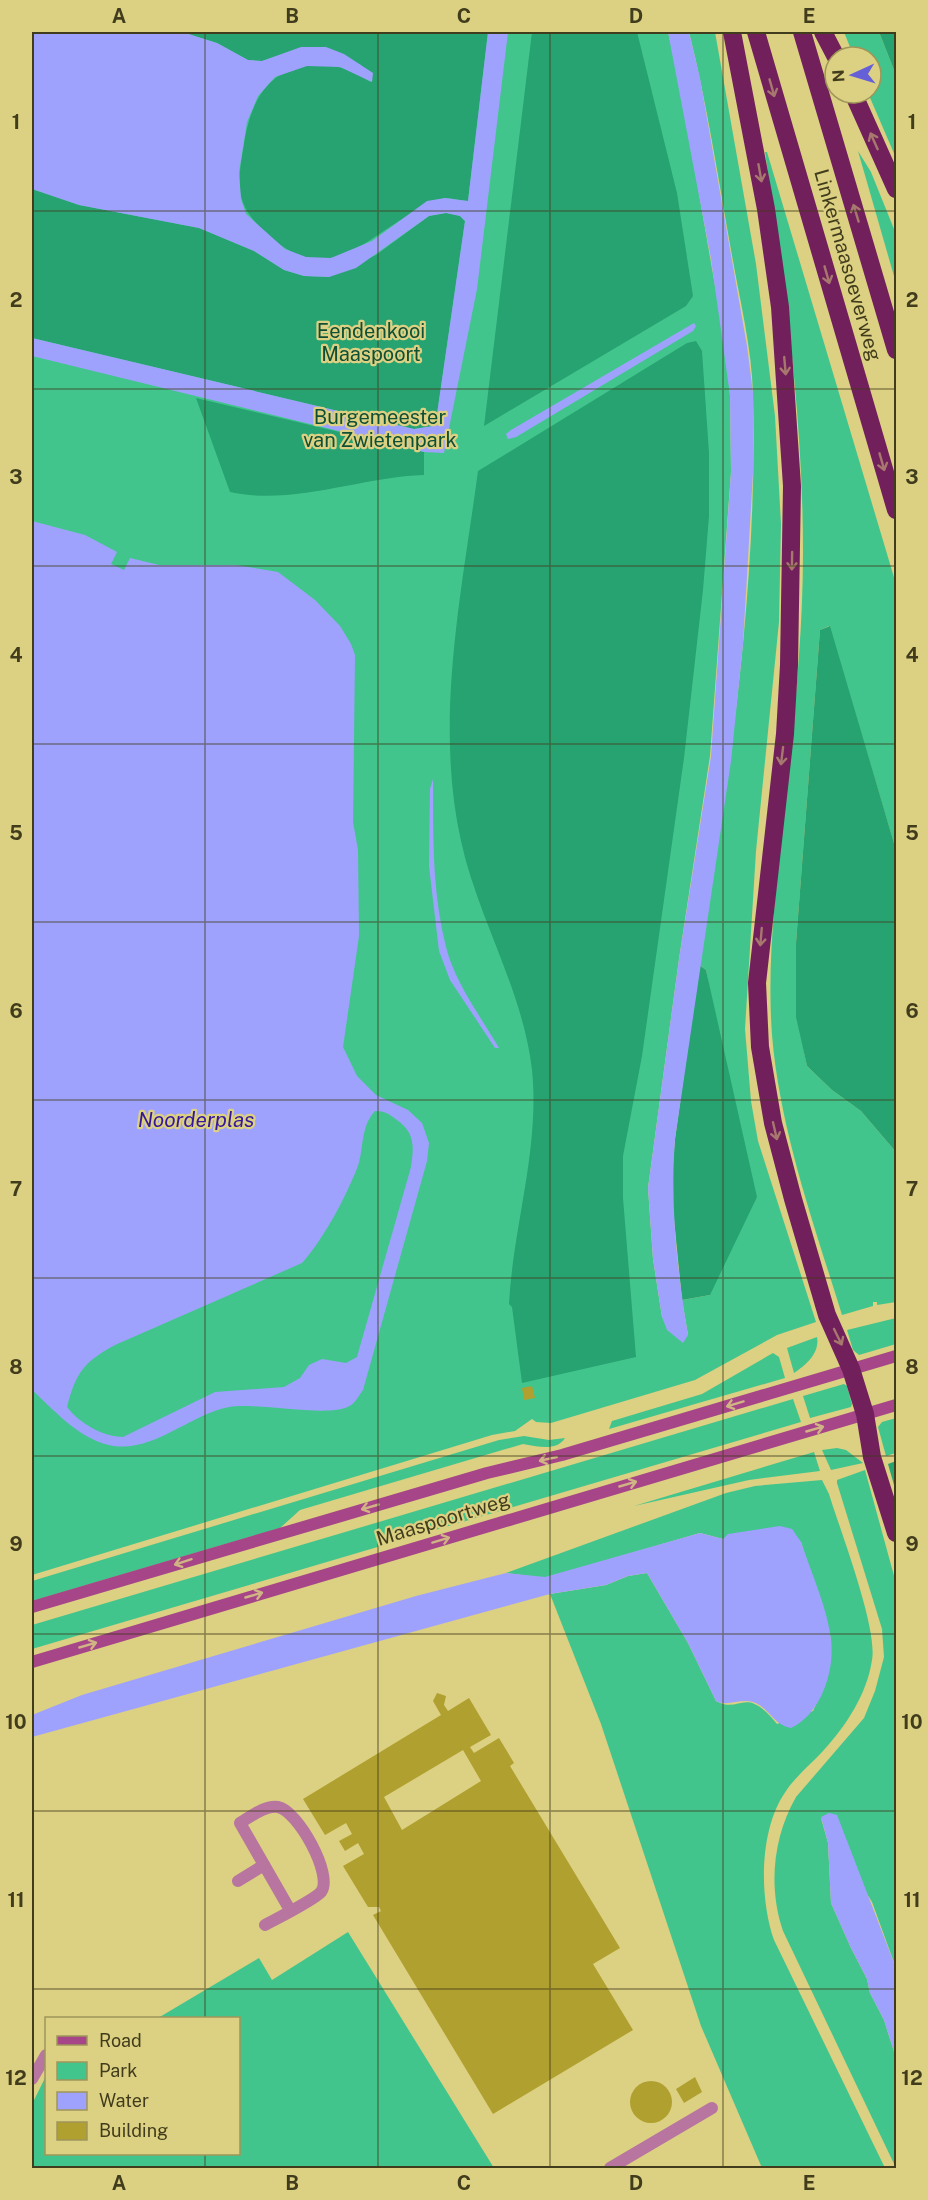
<svg xmlns="http://www.w3.org/2000/svg" width="928" height="2200" font-family="'Public Sans',sans-serif">
  <style>
    .green { fill: #42c58d }
    .forest { fill: #27a271 }
    .water { fill: #9fa2fd; fill-rule: evenodd }
    .building { fill: #b0a02f; fill-rule: evenodd }
    .lines { fill: none; stroke-linecap: round; stroke-linejoin: round }
    .lane { stroke: #b775a0; stroke-width: 12 }
    .secondary { stroke: #a64588; stroke-width: 12 }
    .highway { stroke: #72205b; stroke-width: 18 }
    .oneway { stroke: #a7786e }
    .oneway2 { stroke: #d1b483 }
    .grid { fill: none; stroke: #413d1c; stroke-width: 1.5; stroke-opacity: 0.55 }
    .labels { text-anchor: middle; stroke-width: 4.5; stroke-linejoin: round; paint-order: stroke }
    .street-label { font-size: 20px; fill: #413d1c; stroke: #dcd082 }
    .park-label { font-size: 20px; fill: #0f4f35; stroke: #dcd082 }
    .water-label { font-size: 21px; font-style: italic; fill: #35179b; stroke: #dcd082 }
    .neatline { fill: none; stroke: #413d1c; stroke-width: 2 }
    .grid-label { font-size: 20px; text-anchor: middle; font-weight: bold; fill: #413d1c }
  </style>
  <rect width="100%" height="100%" fill="#dcd082"/>
  <g class="green">
    <path d="M32,32h636l12,52 46,265 4,46 1,77 -21,284 -31,203 -31,229 5,71 9,58 26,18 -6,-35 28,-5 4,-284 -8,-41 -7,-5c30,-188 59,-378 54,-570 -1,-48 -14,-98 -22,-145 -13,-73 -24,-146 -42,-218h26l41,232 19,152 6,108 -2,98 -23,229 -11,178 6,72 7,40 58,181 -39,13 -82,45 -144,43 -15,-1 -4,-3 -17,12 -23,4 -460,140z"/>
    <path d="M844,32h35l17,43v83l-28,-65h3v-36h-17z"/>
    <path d="M858,151l13,21 25,62v49z"/>
    <path d="M765,152h2l129,432v266l-67,-224 -9,4 -24,313 1,74 10,49 25,24 29,21 35,41v150l-19,3v-3h-4v4l-31,9c-28,-91 -62,-184 -70,-280 -5,-69 3,-138 10,-206 10,-92 21,-185 21,-277 0,-134 -18,-268 -38,-400z"/>
    <path d="M896,1318v26l-37,11 -6,-5 -6,-20z"/>
    <path d="M817,1337c3,16 -11,28 -23,36l-7,-25z"/>
    <path d="M773,1353l6,4 6,21 -176,51 3,-8 90,-27z"/>
    <path d="M844,1384l3,2 5,18 -1,3 -41,11 -7,-22z"/>
    <path d="M793,1399l8,23 -769,227v-24z"/>
    <path d="M896,1418v35l-10,3 -8,-29 4,-5z"/>
    <path d="M524,1436l25,4 16,-2c-9,14 -28,8 -42,6l-223,66 -20,18 -248,73v-20l467,-141z"/>
    <path d="M837,1448l9,2 17,13 -32,7 -9,-20z"/>
    <path d="M814,1452l6,19 -71,9 -115,26z"/>
    <path d="M865,1470l31,113v385l-24,-66 -51,-84 7,25 3,60 20,45 16,31 3,14 14,27 12,38v110l-113,-237c-15,-44 -10,-94 13,-134l68,-79 11,-27 9,-34 -2,-28 -45,-146v-3z"/>
    <path d="M822,1480l7,14c11,36 49,134 43,166 -5,34 -26,66 -49,91 -12,13 -27,25 -37,40 -27,38 -27,106 -12,149l111,228h-123l-61,-142 -100,-302 -51,-130 56,-9 22,-9 19,-3 41,70 28,58c25,14 28,-18 61,23l36,-13c11,-24 19,-46 18,-72l-30,-97 -78,-3 -23,-6 -155,45 -39,-5 220,-80 29,-7z"/>
    <path d="M348,1932l146,236h-462v-64l14,-28v78h192v-136h-80l101,-60 13,22z"/>
  </g>
  <g class="forest">
    <path d="M182,32h306l-20,169c-8,0 -15,-3 -23,-3 -6,1 -14,7 -21,9 -55,25 -93,86 -157,27 -33,-30 -30,-48 -23,-90 8,-54 34,-87 94,-77 11,2 23,10 33,15l-11,-18 -83,-8 -15,5 -14,-1 -31,-17z"/>
    <path d="M532,32h105l40,161 16,103 -7,10 -202,120z"/>
    <path d="M879,32h17v43z"/>
    <path d="M32,189l47,16 120,23 55,23 30,19 20,6 25,1 47,-22 53,-39 17,-3 14,3 5,5 -28,193 -4,12 -19,3 -382,-91z"/>
    <path d="M696,341l6,10 7,102v63l-6,74 -19,168 -42,298 -19,100v42l13,159 -114,26 -10,-76 -3,-3c4,-78 31,-155 23,-234 -9,-80 -54,-151 -71,-229 -27,-121 1,-250 17,-370l209,-128z"/>
    <path d="M196,398l228,54v23c-64,2 -131,31 -194,17z"/>
    <path d="M830,626l66,224v302l-35,-41 -29,-21 -25,-24 -11,-49v-74l24,-313z"/>
    <path d="M699,965l7,5 51,227 -47,98 -28,5 -11,-111 4,-50z"/>
    <path d="M896,1461v31l-8,-28z"/>
  </g>
  <g class="water">
    <path d="M32,32h150l35,11 31,17 14,1 39,-14h25l18,7 29,19 -1,9 -32,-15 -33,-1 -32,11 -17,19 -11,26 -8,50 2,27 5,15 39,35 21,8 25,1 41,-17 55,-40 18,-3 23,3 20,-169h20l-31,257 -33,164 -20,-1 -392,-96v-18l382,91 19,-3 4,-12 28,-193 -5,-5 -14,-3 -17,3 -73,52 -27,9 -25,-1 -20,-6 -30,-19 -55,-23 -120,-23 -47,-16z"/>
    <path d="M668,32h21l11,46 47,268 6,47v80l-10,171 -12,117 -56,378c-5,66 2,130 13,196l-5,8 -16,-13 -5,-13 -9,-58 -5,-71 31,-229 32,-203 20,-284 -1,-77 -19,-136z"/>
    <path d="M694,323l2,3 -3,5 -177,106 -8,2 -2,-5 5,-4z"/>
    <path d="M32,521l53,14 32,17 -6,12 13,6 6,-12 29,7h77l42,7 37,28 25,26 11,18 4,11 -2,167 5,28 1,86 -16,111 14,29 19,19 32,15 14,13 7,20 -2,18 -64,229c-4,5 -7,12 -12,15 -19,14 -93,-3 -122,2 -39,7 -78,48 -120,38 -31,-7 -55,-35 -77,-55zM375,1111c10,0 14,3 22,9 18,13 17,26 14,47l-54,190 -11,6 -24,-4 -13,6 -9,13 -16,9 -69,5 -92,45c-20,0 -44,-14 -56,-30 9,-35 17,-45 48,-62l187,-82c22,-25 41,-61 54,-92 9,-20 3,-43 19,-60z"/>
    <path d="M433,779c0,56 -1,113 13,168 9,36 35,70 53,101h-4l-45,-68 -11,-29 -10,-85 1,-77z"/>
    <path d="M780,1526l12,3 9,13c10,30 27,68 30,98 4,32 -11,75 -40,88 -18,-3 -22,-21 -38,-26 -12,-4 -26,5 -37,-1l-28,-58 -41,-70 -19,3 -22,9 -56,9 -518,143v-22l50,-20 334,-99 90,-23 39,4 155,-44 23,6 5,-5z"/>
    <path d="M829,1813l8,2 59,153v90l-12,-38 -14,-27 -3,-14 -16,-31 -20,-45 -3,-60 -7,-26z"/>
  </g>
  <g class="building">
    <path d="M532,1386l3,12 -11,2 -2,-12z"/>
    <path d="M437,1693l9,3 -2,9 4,6 21,-13 22,37 -21,12 4,6 25,-15 15,25 -4,3 110,182 -27,16 40,66 -140,84 -120,-199 8,-4 -2,-4h-11l-25,-41 21,-12 -6,-11 -13,8 -6,-10 13,-7 -6,-11 -21,12 -22,-36 138,-84 -8,-14zM463,1750l18,31 -79,49 -18,-33z"/>
    <path d="M695,2077l7,15 -18,11 -8,-14z"/>
    <circle cx="651" cy="2102" r="21"/>
  </g>
  <g class="lines">
    <g class="lane">
      <path d="M238,1881l26,-16"/>
      <path d="M265,1925c11,-6 49,-25 56,-33 13,-17 -24,-82 -43,-85 -13,-2 -28,10 -38,16l50,87"/>
      <path d="M32,2079l14,-24"/>
      <path d="M610,2168l102,-60"/>
    </g>
    <g class="secondary">
      <path d="M32,1607l455,-134 75,-18 334,-99"/>
      <path d="M32,1662l864,-257"/>
    </g>
    <g class="highway">
      <path d="M732,32l34,177 14,98 12,179 -3,179 -4,69 -28,249 3,64 13,76 20,76 34,116 24,54 14,45 7,43 24,76"/>
      <path d="M756,32l140,478"/>
      <path d="M802,32l94,318"/>
      <path d="M823,32l13,25"/>
      <path d="M853,93l43,96"/>
    </g>
  </g>
  <defs><path id="oneway-shaft" d="M-6 0H5M1.5-3L5.5 0L1.5 3" fill="none" stroke-width="1.6" stroke-linecap="round" stroke-linejoin="round" transform="scale(1.5)"/></defs>
  <g class="oneway">
    <use href="#oneway-shaft" transform="translate(772 88) rotate(74)"/>
    <use href="#oneway-shaft" transform="translate(874 141) rotate(-114)"/>
    <use href="#oneway-shaft" transform="translate(760 173) rotate(80)"/>
    <use href="#oneway-shaft" transform="translate(856 213) rotate(-107)"/>
    <use href="#oneway-shaft" transform="translate(827 275) rotate(74)"/>
    <use href="#oneway-shaft" transform="translate(785 366) rotate(85)"/>
    <use href="#oneway-shaft" transform="translate(882 462) rotate(74)"/>
    <use href="#oneway-shaft" transform="translate(792 561) rotate(91)"/>
    <use href="#oneway-shaft" transform="translate(782 756) rotate(97)"/>
    <use href="#oneway-shaft" transform="translate(761 937) rotate(95)"/>
    <use href="#oneway-shaft" transform="translate(775 1131) rotate(77)"/>
    <use href="#oneway-shaft" transform="translate(838 1337) rotate(64)"/>
  </g>
  <g class="oneway2">
    <use href="#oneway-shaft" transform="translate(735 1404) rotate(163)"/>
    <use href="#oneway-shaft" transform="translate(815 1429) rotate(-16)"/>
    <use href="#oneway-shaft" transform="translate(548 1459) rotate(167)"/>
    <use href="#oneway-shaft" transform="translate(628 1484) rotate(-16)"/>
    <use href="#oneway-shaft" transform="translate(370 1507) rotate(164)"/>
    <use href="#oneway-shaft" transform="translate(441 1540) rotate(-17)"/>
    <use href="#oneway-shaft" transform="translate(183 1562) rotate(162)"/>
    <use href="#oneway-shaft" transform="translate(254 1595) rotate(-16)"/>
    <use href="#oneway-shaft" transform="translate(88 1645) rotate(-16)"/>
  </g>
  <path class="grid" d="M205,32v1986M378,32v2136M550,32v2136M723,32v2136M32,211h864M32,389h864M32,566h864M32,744h864M32,922h864M32,1100h864M32,1278h864M32,1456h864M32,1634h864M32,1811h864M32,1989h864M205,2154v14"/>
  <g class="labels">
    <g class="street-label">
      <text transform="translate(848 265) rotate(74)" y="7">Linkermaasoeverweg</text>
      <text transform="translate(443 1519) rotate(-17)" y="7">Maaspoortweg</text>
    </g>
    <g class="park-label">
      <text x="371" y="338">Eendenkooi<tspan x="371" dy="23">Maaspoort</tspan></text>
      <text x="380" y="424">Burgemeester<tspan x="380" dy="23">van Zwietenpark</tspan></text>
    </g>
    <g class="water-label">
      <text x="196" y="1127">Noorderplas</text>
    </g>
  </g>
  <rect width="928" height="2200" fill="none" stroke="#dcd082" stroke-width="66"/>
  <rect x="45" y="2017" width="195" height="138" fill="#dcd082" stroke="#9e9559" stroke-width="1.5"/>
  <rect x="57" y="2036" width="30" height="9" fill="#a64588" stroke="#9e9559" stroke-width="1.5"/>
  <text x="99" y="2047" font-size="18" fill="#413d1c">Road</text>
  <rect x="57" y="2062" width="30" height="18" fill="#42c58d" stroke="#9e9559" stroke-width="1.5"/>
  <text x="99" y="2077" font-size="18" fill="#413d1c">Park</text>
  <rect x="57" y="2092" width="30" height="18" fill="#9fa2fd" stroke="#9e9559" stroke-width="1.5"/>
  <text x="99" y="2107" font-size="18" fill="#413d1c">Water</text>
  <rect x="57" y="2122" width="30" height="18" fill="#b0a02f" stroke="#9e9559" stroke-width="1.5"/>
  <text x="99" y="2137" font-size="18" fill="#413d1c">Building</text>
  <g transform="translate(853 75) rotate(266)"><circle r="28" fill="#dcd082" stroke="#9e9559" stroke-width="1.5"/>
  <path d="M0-4.5L10 22L0 15L-10 22Z" fill="#655fd8"/>
  <text y="-9" font-size="16" font-weight="bold" text-anchor="middle" fill="#413d1c">N</text>
  </g>
  <rect x="33" y="33" width="862" height="2134" class="neatline"/>
  <g class="grid-label">
    <text x="119" y="23">A</text>
    <text x="292" y="23">B</text>
    <text x="464" y="23">C</text>
    <text x="636" y="23">D</text>
    <text x="809" y="23">E</text>
    <text x="16" y="129">1</text>
    <text x="912" y="129">1</text>
    <text x="16" y="307">2</text>
    <text x="912" y="307">2</text>
    <text x="16" y="484">3</text>
    <text x="912" y="484">3</text>
    <text x="16" y="662">4</text>
    <text x="912" y="662">4</text>
    <text x="16" y="840">5</text>
    <text x="912" y="840">5</text>
    <text x="16" y="1018">6</text>
    <text x="912" y="1018">6</text>
    <text x="16" y="1196">7</text>
    <text x="912" y="1196">7</text>
    <text x="16" y="1374">8</text>
    <text x="912" y="1374">8</text>
    <text x="16" y="1551">9</text>
    <text x="912" y="1551">9</text>
    <text x="16" y="1729">10</text>
    <text x="912" y="1729">10</text>
    <text x="16" y="1907">11</text>
    <text x="912" y="1907">11</text>
    <text x="16" y="2085">12</text>
    <text x="912" y="2085">12</text>
    <text x="119" y="2190">A</text>
    <text x="292" y="2190">B</text>
    <text x="464" y="2190">C</text>
    <text x="636" y="2190">D</text>
    <text x="809" y="2190">E</text>
  </g>
</svg>
